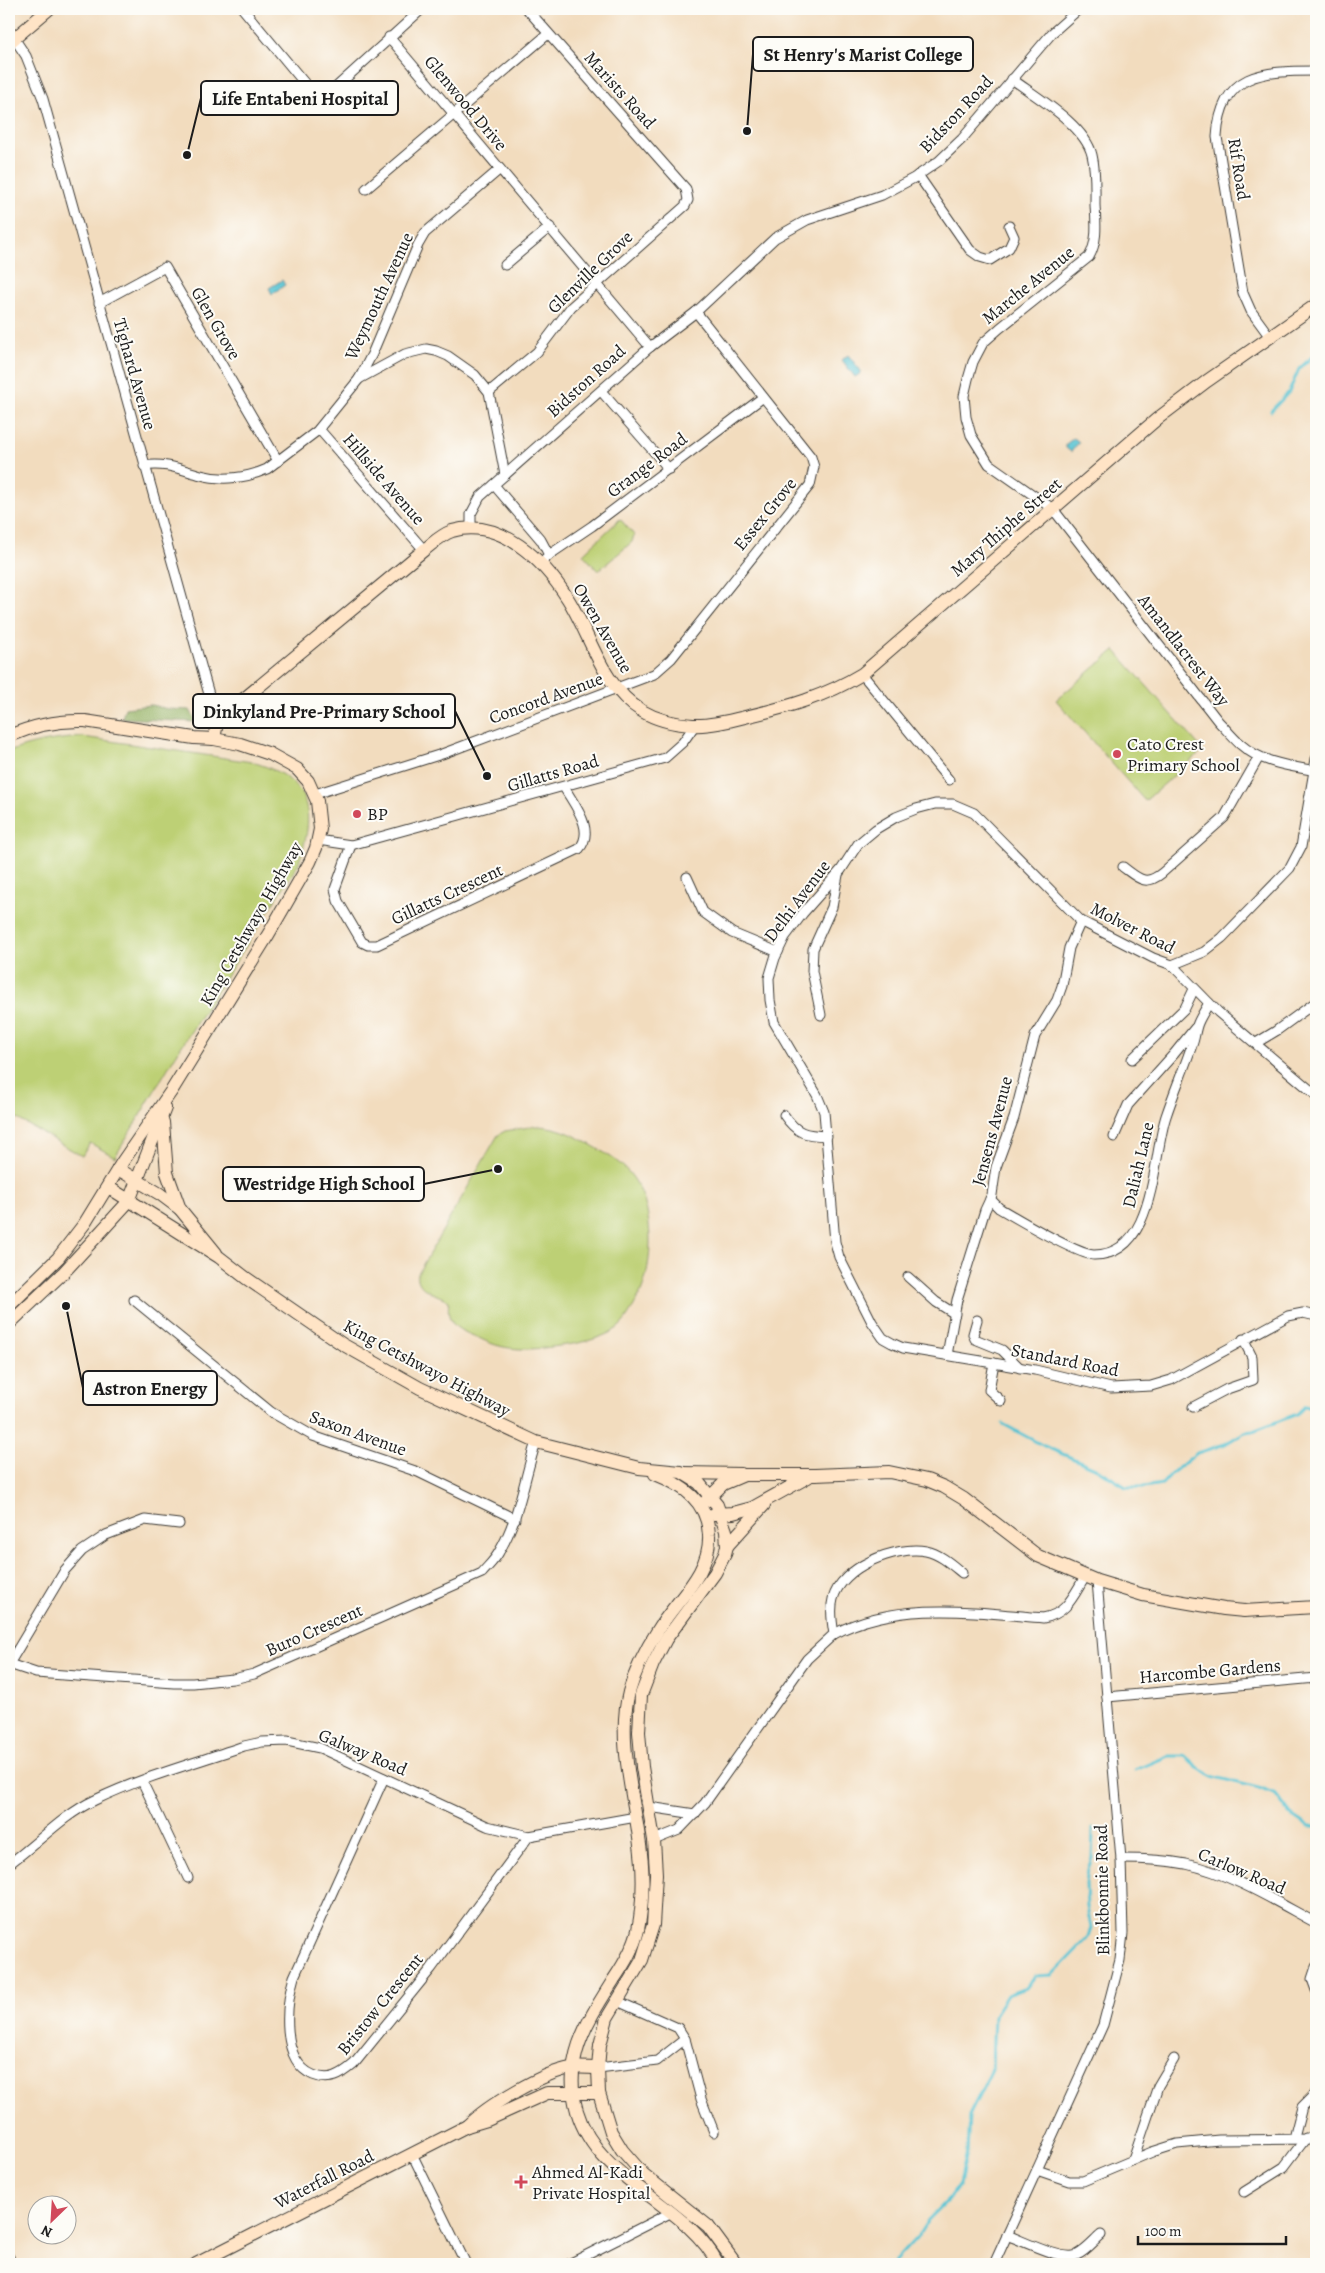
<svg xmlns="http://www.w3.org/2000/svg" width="1325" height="2273" font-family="Alegreya,serif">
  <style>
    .green { fill: #bdd074; stroke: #6c7648 }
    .forest { fill: #96b266; stroke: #596741 }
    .water { fill: #58c3d2; stroke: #3a7077 }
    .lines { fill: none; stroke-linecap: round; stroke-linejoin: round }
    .stream { stroke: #58c3d2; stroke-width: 3 }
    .street-casing { stroke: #3c3934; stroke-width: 11 }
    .secondary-casing { stroke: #3c3934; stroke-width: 14 }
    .street { stroke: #fff; stroke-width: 9 }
    .secondary { stroke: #ffe4c6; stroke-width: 12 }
    .poi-dot { fill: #d1495b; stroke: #fdfcf7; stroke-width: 2 }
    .labels { text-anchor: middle; stroke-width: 4; stroke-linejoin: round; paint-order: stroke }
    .street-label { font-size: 18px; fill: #1c1c1c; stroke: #fdfcf7 }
    .poi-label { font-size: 18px; fill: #1c1c1c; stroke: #fdfcf7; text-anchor: start }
    .leader { fill: none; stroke: #1c1c1c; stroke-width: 2 }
    .callout-dot { fill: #1c1c1c; stroke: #fdfcf7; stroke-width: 2 }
    .callout { fill: #fdfcf7; stroke: #1c1c1c; stroke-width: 2 }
    .callout-label { font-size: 19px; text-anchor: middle; font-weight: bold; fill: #1c1c1c }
  </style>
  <rect width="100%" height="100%" fill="#fdfcf7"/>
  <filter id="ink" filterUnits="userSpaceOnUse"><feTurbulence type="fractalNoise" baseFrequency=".02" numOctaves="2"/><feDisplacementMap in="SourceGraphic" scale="10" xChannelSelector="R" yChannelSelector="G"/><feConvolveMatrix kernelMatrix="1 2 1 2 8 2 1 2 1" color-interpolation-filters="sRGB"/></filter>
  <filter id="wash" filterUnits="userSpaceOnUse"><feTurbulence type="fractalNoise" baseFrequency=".0096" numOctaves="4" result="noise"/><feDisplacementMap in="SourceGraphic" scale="20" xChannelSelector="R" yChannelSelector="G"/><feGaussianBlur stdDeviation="1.12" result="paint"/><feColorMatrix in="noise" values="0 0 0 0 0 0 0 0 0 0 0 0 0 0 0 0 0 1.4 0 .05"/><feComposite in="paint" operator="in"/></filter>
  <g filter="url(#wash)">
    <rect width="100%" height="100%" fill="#f2dcbe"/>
    <g class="green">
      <path d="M620,519l14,16 -2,7 -34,29 -15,-17z"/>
      <path d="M1115,650l88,100 -58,51 -89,-101z"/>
      <path d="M83,737l169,25c59,17 65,49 46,103l-124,193 -59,99 -25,-14 -8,13 -73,-42v-362c24,-10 48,-13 74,-15z"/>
      <path d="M535,1126c19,0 37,7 53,17 15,9 32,18 43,32 24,30 24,90 7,123 -6,11 -13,27 -25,33 -16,9 -36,13 -54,15 -29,4 -52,6 -78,-7 -21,-9 -36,-12 -32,-38 -12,-8 -34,-10 -31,-28l80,-138 7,-4z"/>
    </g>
    <path class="forest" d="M151,705l17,4 22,1 6,12 -74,-4 3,-10z"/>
    <g class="water">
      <path d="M282,280l3,5 -13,9 -3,-6z"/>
      <path d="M848,355l13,16v2l-6,4 -13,-17z"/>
      <path d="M1074,438l5,4 -8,10 -5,-4v-4z"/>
    </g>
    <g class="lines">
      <g class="stream">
        <path d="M1271,411l18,-19 10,-23 17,-16"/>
        <path d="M1003,1424l41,22 51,22 31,19h18l18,-3 10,-11 25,-20 28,-9 20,-12 8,-1 44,-17 8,-8 11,3"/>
        <path d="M1135,1770l33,-14h17l15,13 15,8 47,12 14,6 15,20 18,12h7"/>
        <path d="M892,2264l26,-28 10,-16 21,-21 11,-15 7,-32 2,-36 23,-47 2,-54 13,-20 19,-7 9,-12 17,-1 35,-36 4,-11 -4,-21 -1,-24 2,-14 4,-11 1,-29"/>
      </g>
    </g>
  </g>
  <g filter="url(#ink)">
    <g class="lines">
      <g class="street-casing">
        <g id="street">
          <path d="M243,9l64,77c10,7 16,8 27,3l88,-80"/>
          <path d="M389,37l261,310"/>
          <path d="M14,38l12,18 17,43 174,624"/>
          <path d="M1012,79c24,18 73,46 80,76 4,16 3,33 3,50 1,19 3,36 -6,52l-89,71 -17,15 -10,19 -5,17 -4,17 2,21 5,18 18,29 64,45 165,212c7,7 14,16 22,23 21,19 50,22 76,27"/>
          <path d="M918,175l52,75 10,7 10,3 19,-12 5,-11 -5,-11"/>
          <path d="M366,189l182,-155"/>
          <path d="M505,265l45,-38"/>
          <path d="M99,303l66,-36 113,194"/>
          <path d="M1270,337l-19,-26 -8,-18 -26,-156c4,-65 45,-66 99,-66"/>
          <path d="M359,379l13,-25 46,-109 7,-12 75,-64"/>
          <path d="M601,391l68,78"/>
          <path d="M489,392l48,-40 34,-45 114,-101 3,-6 -2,-11 -159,-180"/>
          <path d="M319,429l105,121"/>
          <path d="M144,466c21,-4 38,4 57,9 21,6 46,3 66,-6l50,-38 42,-52 46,-25 21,-5 10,2 12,5 27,19 14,17 16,83"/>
          <path d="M494,485l47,55 8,15 -4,4"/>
          <path d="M471,529v-15l9,-17 170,-150 46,-35 79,-74 32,-18 75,-25 32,-17 25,-17 23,-22 90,-106 27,-24"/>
          <path d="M549,555l43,-29 170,-128"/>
          <path d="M862,674l87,106"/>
          <path d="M315,794l127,-40 212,-80 17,-15 139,-174 4,-18 -3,-10 -115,-145"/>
          <path d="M318,840l33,5 314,-87 18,-16 12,-17"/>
          <path d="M351,845l-16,44 3,12 24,41 6,3h9l202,-96c17,-19 -5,-44 -15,-62"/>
          <path d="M1123,867c15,11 22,20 39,6l62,-55 35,-61"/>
          <path d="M687,877l16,35 29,21 46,19"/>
          <path d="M1172,965l32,-13 18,-14 68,-70 11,-21 15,-88"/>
          <path d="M821,1015l-9,-44 1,-22 19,-42 6,-32"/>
          <path d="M1256,1043l20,-12 40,-29"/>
          <path d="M1132,1059l53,-51 9,-19"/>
          <path d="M1316,1095l-98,-83 -46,-47 -19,-7 -72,-37 -107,-108 -21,-9h-18l-19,5 -20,8 -20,12 -18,15 -17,26 -38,43 -18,24 -10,21 -6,20 1,22 4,22 43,73 7,17 11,130 4,15 33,65 11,16 9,5 11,5 132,22 76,18 40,-2 20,-6 117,-64 15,-3 13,3"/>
          <path d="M784,1115c13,19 21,20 43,21"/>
          <path d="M1114,1137l14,-32 46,-51 21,-26"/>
          <path d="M990,1199l9,9c17,10 79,47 95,47 62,0 58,-97 72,-139 8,-24 18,-47 26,-71 3,-7 3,-15 6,-22 3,-7 7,-13 11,-20"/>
          <path d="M908,1277l28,25 19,12"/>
          <path d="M134,1300l137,112 42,24 105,36 97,47"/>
          <path d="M977,1320l-4,14 2,5 27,11 18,18"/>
          <path d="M947,1355l10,-55 28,-90 7,-15 4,-28 18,-49 21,-82 22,-36 5,-14 7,-38 12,-27"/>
          <path d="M994,1363l-5,27 12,11"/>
          <path d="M1193,1407l34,-18 26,-9 -1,-23 -9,-18"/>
          <path d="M834,1634c63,-34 141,-22 209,-16 24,-4 30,-22 42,-41"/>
          <path d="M9,1664l27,9 138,10h19l40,-4 21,-5 228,-101c5,-6 13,-13 17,-21 20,-33 25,-73 37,-110"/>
          <path d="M9,1664l56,-94 17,-19 24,-16 39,-15 34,4"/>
          <path d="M1107,1697l209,-19"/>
          <path d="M384,1778l-90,199c-8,27 -14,84 19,98 17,7 28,0 41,-11l77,-95 98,-133"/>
          <path d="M142,1781l46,97"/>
          <path d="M649,1807l46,7"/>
          <path d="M654,1840l25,-10 26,-27 102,-144 27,-25c-2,-11 -4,-24 -1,-35 8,-32 63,-54 93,-48 14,3 25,13 36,22"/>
          <path d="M1121,1859c22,0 44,1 65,5 46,10 89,37 130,59"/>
          <path d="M9,1864c29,-21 54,-49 86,-64 47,-23 100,-37 149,-54l18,-4 25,-1 33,7 167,78 42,10 107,-19"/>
          <path d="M1316,1990l-4,-11 4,-12"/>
          <path d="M617,2001l61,27 7,11 16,60 13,33"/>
          <path d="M598,2068l59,-7 28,-22"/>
          <path d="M1294,2138l8,-31 14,-14"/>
          <path d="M412,2154l54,110"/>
          <path d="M1133,2160l25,-74 16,-27"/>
          <path d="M1037,2170l32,11h14l69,-29 25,-8 42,-4 97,-1"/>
          <path d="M1244,2192l40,-25 22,-29"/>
          <path d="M1007,2235c16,6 55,26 70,20 9,-4 17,-14 24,-20"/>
          <path d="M9,2257l2,7"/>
          <path d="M569,2264l103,-52"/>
          <path d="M994,2264l109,-239 17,-65 3,-27 -2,-74 -24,-278"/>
        </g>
      </g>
      <g class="secondary-casing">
        <g id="secondary">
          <path d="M9,43l40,-34"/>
          <path d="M9,736c25,-11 49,-16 76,-15l109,17 20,1 26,5 30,10 27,15 11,12 9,20 3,28 -4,19 -6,14 -42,73 -96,155 -49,71 -38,62 -27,35 -49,48"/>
          <path d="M214,739l3,-16 5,-6 202,-167c9,-7 17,-15 28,-19 49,-14 92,30 116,68 23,37 34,88 74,112 15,9 33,13 51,14 16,1 36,-4 52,-8 43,-10 79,-20 117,-43l295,-255 50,-38 109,-76"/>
          <path d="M163,1122l4,51 13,36"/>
          <path d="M118,1169l42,25 20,15 36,44"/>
          <path d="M108,1187l111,70 27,21 96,66 78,44 116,54 103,26 42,4 18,11 18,22 9,26 1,15 -2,8 -10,19 -49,66 -13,25 -12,31 -2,37 3,35 12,73 2,34 -3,51 -11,35 -35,58 -7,27 -2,23 1,25 12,39 11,18 21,24 65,52 28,38"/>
          <path d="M9,1324l55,-52 65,-71 36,-93"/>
          <path d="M684,1473l57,1"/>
          <path d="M655,1474c28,11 53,28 54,61 2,38 -33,65 -51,95 -12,19 -23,41 -29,62 -12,47 4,100 10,146 5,31 5,61 -1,92 -4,18 -14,34 -24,49 -27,43 -52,80 -37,132 21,72 108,90 141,153"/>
          <path d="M706,1501l17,-17 21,-9h71l74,-3 38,8 17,7 20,12 74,57 59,25 46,14 81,14 20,2 72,-4"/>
          <path d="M714,1514l19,-1 19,-5 56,-31"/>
          <path d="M727,1546l37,-41"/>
          <path d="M467,2126c21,-21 75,-53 104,-58 8,-1 18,0 27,0"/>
          <path d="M196,2264l271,-138 20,-6 60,-27h52"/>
        </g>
      </g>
      <use href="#street" class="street"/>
      <use href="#secondary" class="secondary"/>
    </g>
  </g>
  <g class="poi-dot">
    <circle cx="1117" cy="754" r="5"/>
    <circle cx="357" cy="814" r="5"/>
    <path d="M518.5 2174.5h5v5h5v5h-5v5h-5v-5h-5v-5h5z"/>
  </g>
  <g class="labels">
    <g class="street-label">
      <text transform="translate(620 90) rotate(48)" y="6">Marists Road</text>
      <text transform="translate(466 103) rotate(50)" y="6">Glenwood Drive</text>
      <text transform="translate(956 114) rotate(-47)" y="6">Bidston Road</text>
      <text transform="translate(1239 169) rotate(81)" y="6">Rif Road</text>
      <text transform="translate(590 272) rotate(-44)" y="6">Glenville Grove</text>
      <text transform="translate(1028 285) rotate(-39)" y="6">Marche Avenue</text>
      <text transform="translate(379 296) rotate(-65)" y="6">Weymouth Avenue</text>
      <text transform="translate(216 323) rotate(60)" y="6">Glen Grove</text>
      <text transform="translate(135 374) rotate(74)" y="6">Tighard Avenue</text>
      <text transform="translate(586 381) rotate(-42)" y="6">Bidston Road</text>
      <text transform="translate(647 465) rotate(-37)" y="6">Grange Road</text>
      <text transform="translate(384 479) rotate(49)" y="6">Hillside Avenue</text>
      <text transform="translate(765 514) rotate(-51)" y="6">Essex Grove</text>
      <text transform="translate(1006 527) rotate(-41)" y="6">Mary Thiphe Street</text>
      <text transform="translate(603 628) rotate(60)" y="6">Owen Avenue</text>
      <text transform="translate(1184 650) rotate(52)" y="6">Amandlacrest Way</text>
      <text transform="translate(546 698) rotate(-20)" y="6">Concord Avenue</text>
      <text transform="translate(553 773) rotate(-16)" y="6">Gillatts Road</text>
      <text transform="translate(447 894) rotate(-25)" y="6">Gillatts Crescent</text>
      <text transform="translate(797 901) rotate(-53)" y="6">Delhi Avenue</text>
      <text transform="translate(251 924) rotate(-60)" y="6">King Cetshwayo Highway</text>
      <text transform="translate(1133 928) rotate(27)" y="6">Molver Road</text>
      <text transform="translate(992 1131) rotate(-75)" y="6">Jensens Avenue</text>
      <text transform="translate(1138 1165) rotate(-77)" y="6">Daliah Lane</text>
      <text transform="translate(1065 1360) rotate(11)" y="6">Standard Road</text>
      <text transform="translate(427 1368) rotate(28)" y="6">King Cetshwayo Highway</text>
      <text transform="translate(358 1433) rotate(20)" y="6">Saxon Avenue</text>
      <text transform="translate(314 1630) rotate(-24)" y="6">Buro Crescent</text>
      <text transform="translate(1210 1671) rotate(-5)" y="6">Harcombe Gardens</text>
      <text transform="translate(363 1752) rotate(23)" y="6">Galway Road</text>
      <text transform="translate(1242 1871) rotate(23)" y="6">Carlow Road</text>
      <text transform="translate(1102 1890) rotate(-91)" y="6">Blinkbonnie Road</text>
      <text transform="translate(380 2004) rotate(-51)" y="6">Bristow Crescent</text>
      <text transform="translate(324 2179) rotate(-27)" y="6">Waterfall Road</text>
    </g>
    <g class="poi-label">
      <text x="1127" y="750">Cato Crest<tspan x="1127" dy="21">Primary School</tspan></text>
      <text x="367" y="820">BP</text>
      <text x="532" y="2178">Ahmed Al-Kadi<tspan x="532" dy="21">Private Hospital</tspan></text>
    </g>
  </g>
  <path class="leader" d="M747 131L753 54M187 155L201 98M487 776L455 711M498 1169L424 1184M66 1306L83 1388"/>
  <g class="callout-dot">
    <circle cx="747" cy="131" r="5"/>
    <circle cx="187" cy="155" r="5"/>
    <circle cx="487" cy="776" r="5"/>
    <circle cx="498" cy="1169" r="5"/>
    <circle cx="66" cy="1306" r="5"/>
  </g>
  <g class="callout">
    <rect x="753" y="37" width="220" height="34" rx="5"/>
    <rect x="201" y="81" width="197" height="34" rx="5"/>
    <rect x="193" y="694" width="262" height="34" rx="5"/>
    <rect x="223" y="1167" width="201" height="34" rx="5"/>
    <rect x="83" y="1371" width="134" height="34" rx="5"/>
  </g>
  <g class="callout-label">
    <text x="863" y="61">St Henry's Marist College</text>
    <text x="300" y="105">Life Entabeni Hospital</text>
    <text x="324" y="718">Dinkyland Pre-Primary School</text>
    <text x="324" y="1190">Westridge High School</text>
    <text x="150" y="1395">Astron Energy</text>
  </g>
  <rect width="1325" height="2273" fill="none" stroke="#fdfcf7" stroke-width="30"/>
  <g transform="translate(52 2220) rotate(205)"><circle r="24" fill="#fdfcf7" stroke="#a3a29f"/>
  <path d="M0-4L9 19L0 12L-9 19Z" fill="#d1495b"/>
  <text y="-8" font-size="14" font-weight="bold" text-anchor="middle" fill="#1c1c1c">N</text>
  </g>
  <path d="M1138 2236v8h148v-8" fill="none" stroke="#1c1c1c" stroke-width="2.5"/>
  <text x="1145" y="2236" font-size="15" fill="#1c1c1c" stroke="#fdfcf7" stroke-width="4" paint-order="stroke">100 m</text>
</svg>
